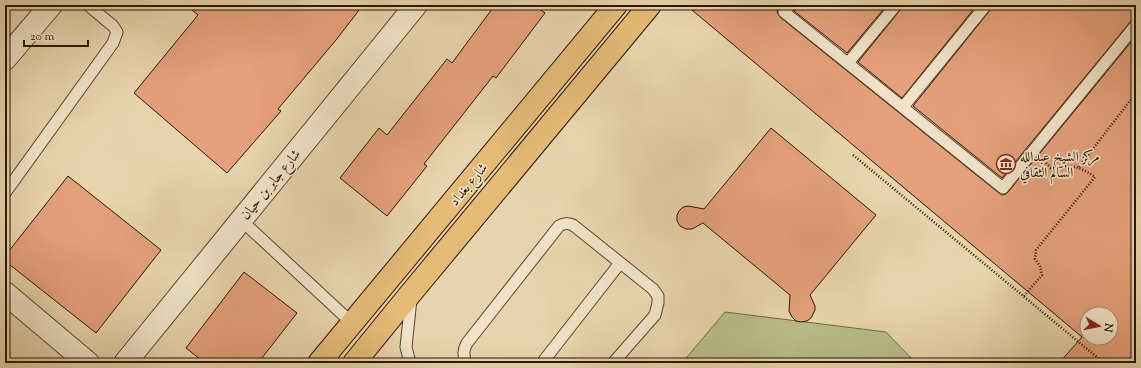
<svg xmlns="http://www.w3.org/2000/svg" width="1141" height="368" font-family="'Sorts Mill Goudy',Amiri,serif">
  <style>
    .green { fill: #b8bc88; stroke: #706944 }
    .building { fill: #e4a07a; stroke: #291600; fill-rule: evenodd }
    .lines { fill: none; stroke-linecap: round; stroke-linejoin: round }
    .lane-casing { stroke: #59462b; stroke-width: 13 }
    .street-casing { stroke: #59462b; stroke-width: 24 }
    .primary-casing { stroke: #291600; stroke-width: 24 }
    .path { stroke: #291600; stroke-width: 2.5; stroke-dasharray: 1 2; stroke-linecap: butt }
    .lane { stroke: #f0e3c9; stroke-width: 11 }
    .street { stroke: #f0e3c9; stroke-width: 22 }
    .primary { stroke: #e4ba76; stroke-width: 22 }
    .labels { text-anchor: middle; stroke-width: 3; stroke-linejoin: round; paint-order: stroke }
    .poi-label { font-size: 14px; fill: #291600; stroke: #f0e3c9; text-anchor: start }
    .street-label { font-size: 14px; fill: #291600; stroke: #f0e3c9 }
  </style>
  <rect width="100%" height="100%" fill="#e8d4ac"/>
  <filter id="stains"><feTurbulence type="fractalNoise" baseFrequency=".005" numOctaves="4"/><feColorMatrix values="0 0 0 0 .2 0 0 0 0 .09 0 0 0 0 .02 0 0 0 .5 -.17"/></filter>
  <radialGradient id="worn" r=".72"><stop offset=".6" stop-color="#630" stop-opacity="0"/><stop offset="1" stop-color="#630" stop-opacity=".3"/></radialGradient>
  <path class="green" d="M725,312l161,20 30,31h-234z"/>
  <g class="building">
    <path d="M186,5h177l-27,35 -58,69 3,2 -54,62 -93,-80 64,-78z"/>
    <path d="M495,5h39l11,8 -49,65 -3,-2 -69,88 3,2 -40,50 -47,-38 39,-50 8,7 60,-76 5,4z"/>
    <path d="M686,5h94l-3,7 3,5 219,176 3,2 4,-1 2,-2 128,-156v327h-77l23,-26zM1087,314h24v24h-24z"/>
    <path d="M796,5h91l-40,48 -53,-42z"/>
    <path d="M903,5h74l-75,93 -44,-36 43,-53z"/>
    <path d="M993,5h143v13l-5,3 -129,157 -89,-72 78,-97z"/>
    <path d="M771,128l105,87 -66,80 5,11v4l-4,8 -4,3 -6,1 -5,-1 -4,-4 -3,-6 1,-16 -87,-72 -11,6h-6l-6,-3 -3,-5v-6l2,-4 4,-4 5,-1 16,3z"/>
    <path d="M68,176l93,74 -65,83 -91,-72v-5z"/>
    <path d="M244,272l53,41 -39,50h-53l-19,-15z"/>
  </g>
  <g class="lines">
    <g class="lane-casing">
      <g id="lane">
        <path d="M789,5l-5,7 219,176 133,-163"/>
        <path d="M848,63l48,-58"/>
        <path d="M903,107l83,-102"/>
        <path d="M5,193l108,-150 4,-11 -4,-6 -25,-21"/>
        <path d="M241,220l111,103"/>
        <path d="M411,299l-5,48 3,12 2,4"/>
        <path d="M466,363c-3,-8 -3,-13 1,-20l92,-117c5,-3 8,-3 14,-1l80,64 5,7v7l-3,12 -42,48"/>
        <path d="M542,363l78,-100"/>
      </g>
    </g>
    <g class="street-casing">
      <g id="street">
        <path d="M5,59l46,-54"/>
        <path d="M5,293l83,70"/>
        <path d="M125,363l291,-358"/>
      </g>
    </g>
    <g class="primary-casing">
      <g id="primary">
        <path d="M319,363l297,-358"/>
        <path d="M354,363l57,-70 239,-288"/>
      </g>
    </g>
    <g class="path">
      <path d="M853,155l251,208"/>
      <path d="M1079,167l57,-74"/>
      <path d="M1024,296l18,-21 -2,-9 -5,-7 1,-9 59,-73c-16,-11 -25,-13 -44,-9l-6,-6"/>
    </g>
    <use href="#lane" class="lane"/>
    <use href="#street" class="street"/>
    <use href="#primary" class="primary"/>
  </g>
  <defs>
    <g id="museum-ring" transform="scale(1)"><circle r="9.5" fill="#f0e3c9" stroke="#8f2418" stroke-width="1.5"/><path d="M0-6L6-3V-2H-6V-3ZM-5-1h2V3h-2ZM-1-1h2V3h-2ZM3-1h2V3H3ZM-6 4H6V6H-6Z" fill="#8f2418"/></g>
  </defs>
  <g fill-rule="evenodd">
    <use href="#museum-ring" x="1006" y="164"/>
  </g>
  <g class="labels">
    <g class="poi-label">
      <text x="1020" y="161">مركز الشيخ عبدالله<tspan x="1020" dy="16">السالم الثقافي</tspan></text>
    </g>
    <g class="street-label">
      <text transform="translate(270 184) rotate(-51)" y="5">شارع جابر بن حيان</text>
      <text transform="translate(468 184) rotate(-50)" y="5">شارع بغداد</text>
    </g>
  </g>
  <rect width="1141" height="368" fill="none" stroke="#e8d4ac" stroke-width="20"/>
  <rect x="6" y="6" width="1129" height="356" fill="none" stroke="#291600" stroke-width="2"/>
  <rect x="10" y="10" width="1121" height="348" fill="none" stroke="#291600"/>
  <g transform="translate(1099 326) rotate(100)"><circle r="19" fill="#f0e3c9" stroke="#a09179"/>
  <path d="M0-3L7 15L0 10L-7 15Z" fill="#8f2418"/>
  <text y="-6" font-size="11" font-weight="bold" text-anchor="middle" fill="#291600">N</text>
  </g>
  <path d="M24 40v6h64v-6" fill="none" stroke="#291600" stroke-width="2"/>
  <text x="30" y="40" font-size="12" fill="#291600" stroke="#f0e3c9" stroke-width="3" paint-order="stroke">20 m</text>
  <rect width="100%" height="100%" filter="url(#stains)"/>
  <rect width="100%" height="100%" fill="url(#worn)"/>
</svg>
